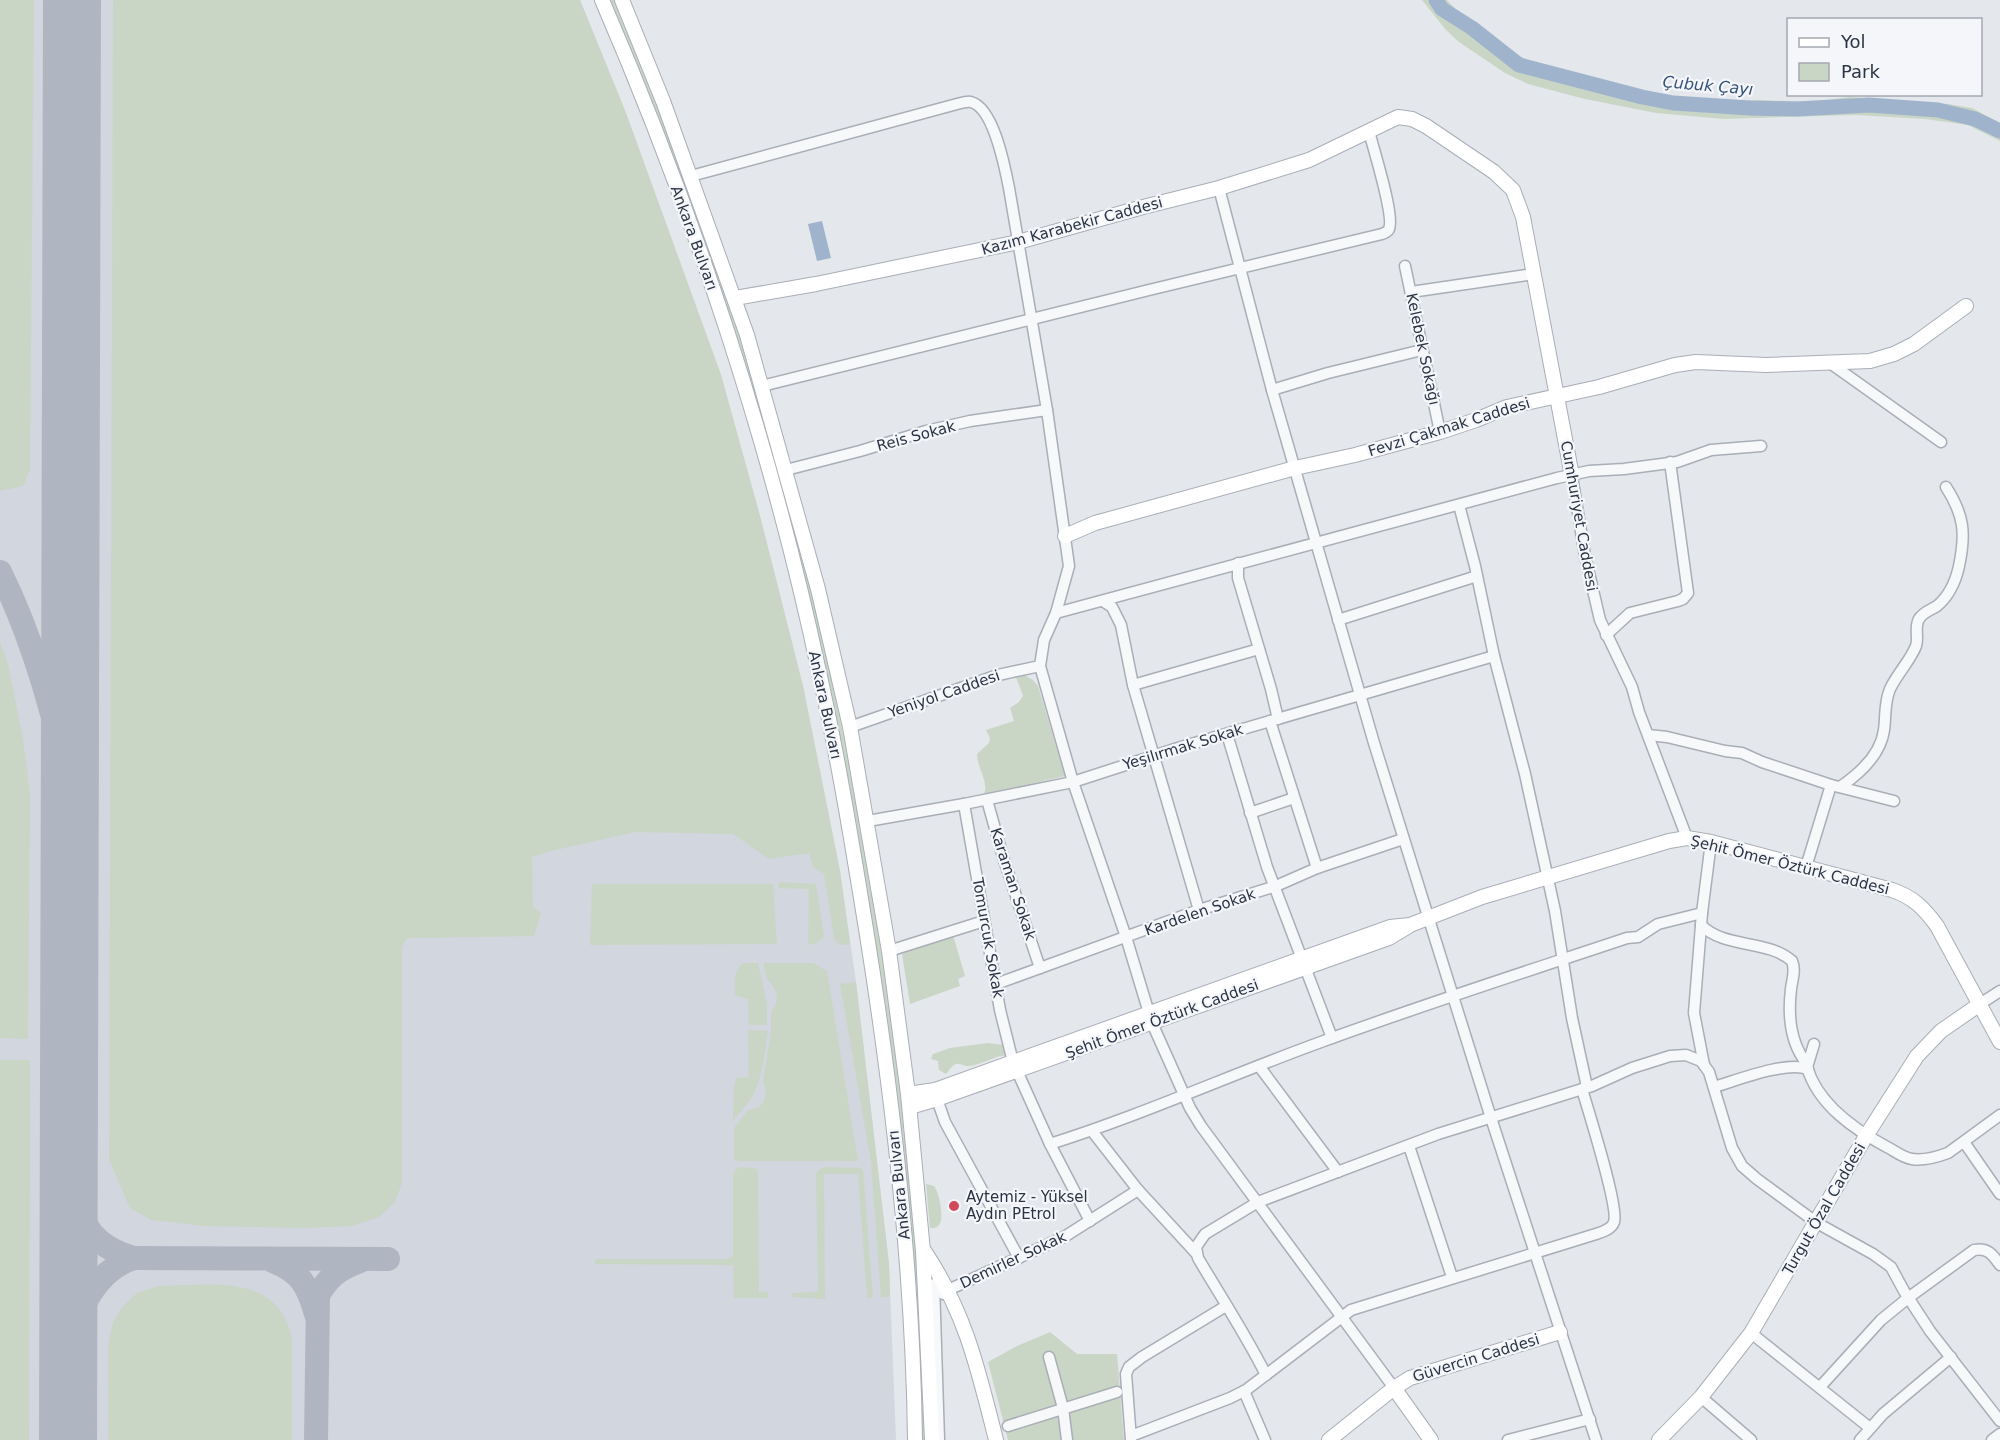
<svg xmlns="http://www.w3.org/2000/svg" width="2000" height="1440" font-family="'DejaVu Sans',sans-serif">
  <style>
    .built { fill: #d2d6de }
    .green { fill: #c9d6c5 }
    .water { fill: #9fb4cc }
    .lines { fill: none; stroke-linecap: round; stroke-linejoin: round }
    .river { stroke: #9fb4cc; stroke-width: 15 }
    .taxiway { stroke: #b0b6c1; stroke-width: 24 }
    .runway { stroke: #b0b6c1; stroke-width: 58 }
    .street-casing { stroke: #a9aeb7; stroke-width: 13 }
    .secondary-casing { stroke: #a9aeb7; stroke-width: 16 }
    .street { stroke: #f7f8fa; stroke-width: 10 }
    .secondary { stroke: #fff; stroke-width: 14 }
    .poi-dot { fill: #d1495b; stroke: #f4f6f9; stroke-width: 2 }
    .labels { text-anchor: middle; stroke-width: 4.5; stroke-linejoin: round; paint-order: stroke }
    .street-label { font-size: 15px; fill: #2b3445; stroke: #f4f6f9 }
    .poi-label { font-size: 15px; fill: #2b3445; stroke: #f4f6f9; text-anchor: start }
    .water-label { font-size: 16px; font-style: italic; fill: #34527a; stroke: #f4f6f9 }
  </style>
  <rect width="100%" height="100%" fill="#e4e7ec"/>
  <path class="built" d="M0,0h580l46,113 95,262 39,141 43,170 37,185 16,111 33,282 7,176h-896z"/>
  <g class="green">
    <path d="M0,0h34l-4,469 -7,17 -23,5z"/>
    <path d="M113,0h467l46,113 95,262 39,141 43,170 37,185 10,73 -10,1 -6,-6 -10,-65 -11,-7 -4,-14 -40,6 -36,-25 -98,-2 -88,20 -15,5 1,50 8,6 -7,23 -127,2 -5,9v236l-7,19 -16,15 -27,9 -49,2 -98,-2 -54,-6 -21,-12 -21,-49z"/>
    <path d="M610,0h5l9,21c72,184 140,370 186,563 40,167 69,335 90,505 5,49 12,97 16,146 5,68 6,137 9,205h-4l-24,-343 -16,-121 -39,-229 -19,-88 -122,-423 -30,-85z"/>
    <path d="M1422,0h25l21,22 51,34 15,7 98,26 42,9 37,4 45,-2 56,2 37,-5 99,7 24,4 28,15v18l-32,-16 -43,-6 -69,-4 -132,4 -68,-6 -71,-14 -57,-15 -23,-11 -46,-31 -13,-12z"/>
    <path d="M0,642l8,22 15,75 7,55 -2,245 -28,-1z"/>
    <path d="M1023,674l10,6 5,6 27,90 -81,18c5,-12 -7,-27 -7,-40l12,-11 1,-5 -4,-8 28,-9 -4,-13 9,-6 4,-6 -7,-19 -44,14 -1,-3z"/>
    <path d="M779,882l37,2 8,53 -10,8 -6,-2 1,-54 -31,-1z"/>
    <path d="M592,884h181l4,60 -187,1z"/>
    <path d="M953,935l12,41 -7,3 2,7 -50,18 -8,-50z"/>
    <path d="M743,963h15l9,41v21h-18l-1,-26 -13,-4c0,-12 -2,-23 8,-32z"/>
    <path d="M763,963h50l14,8 31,190h-121l-3,-2v-31l13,-17 12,-4 5,-6 2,-9 -3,-11 8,-49v-19l5,-10 1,-9 -4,-8 -6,-7z"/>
    <path d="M856,982l33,282 1,33h-9l-10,-135 -31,-178z"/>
    <path d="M748,1030l20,1c-3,20 -5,43 -14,62 -5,10 -14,19 -21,28l1,-37 3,-6 12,-1z"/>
    <path d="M988,1043l16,2 3,10c-13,1 -24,9 -37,11 -5,1 -10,-3 -14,-2 -4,1 -7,7 -10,10l-7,-4 -1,-9 -7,-2 2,-5 17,-6z"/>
    <path d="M0,1060h30l-1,380h-29z"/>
    <path d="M740,1167l15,1 3,3 1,121h9l1,6h-35l-1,-33 -138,-1v-5h133l5,-3v-82l3,-5z"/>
    <path d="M826,1167l35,1 2,3 10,127h-6l-9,-124h-34l1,125 -33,-2v-4l26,-1 -2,-119 4,-4z"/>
    <path d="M926,1184l8,2c5,6 11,33 5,39 -2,3 -6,3 -9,3z"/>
    <path d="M158,1286c52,0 121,-15 134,54v100h-184v-94l5,-24 10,-16 14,-13z"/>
    <path d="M1050,1332l27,22h40l7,86h-116l-20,-78 27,-15z"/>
  </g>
  <path class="water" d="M822,221l9,37 -14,3 -9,-37z"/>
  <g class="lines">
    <path class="river" d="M1436,0l6,9 30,19 47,37 123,32 31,6 77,5 47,1 72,-4 69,5 37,9 25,12"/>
    <g class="taxiway">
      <path d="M0,572c33,66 51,136 69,206"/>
      <path d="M134,1258l254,1"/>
      <path d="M273,1261c28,11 35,25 43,53"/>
      <path d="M68,1345c12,-35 27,-75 66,-87 -48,-13 -54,-40 -65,-85"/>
      <path d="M316,1440l2,-145c12,-20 21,-26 42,-34"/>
    </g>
    <path class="runway" d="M68,1440l4,-1440"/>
    <g class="street-casing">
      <g id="street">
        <path d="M691,176l266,-72c4,-1 10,-3 14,-2 23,6 34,66 38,86l38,222 22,156 -13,47 -12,27 -4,26 33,116 53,155 26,86 38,85 11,18 193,262"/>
        <path d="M1219,188l53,202 102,353 117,375 105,322"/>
        <path d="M1405,266l35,166"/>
        <path d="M1411,292l123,-18"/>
        <path d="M1830,363l111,79"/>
        <path d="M762,386l387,-96 233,-56c4,-2 6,-2 7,-5 6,-13 -16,-81 -20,-98"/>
        <path d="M1272,390l56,-17 94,-23"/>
        <path d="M786,470l74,-19 66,-20 44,-10 77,-11"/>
        <path d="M1572,476l13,80 15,64 32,67 7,25 48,126"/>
        <path d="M1459,505l16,61 19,90 31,118 30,137 17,107 15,69"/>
        <path d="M1238,563v15l33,111 7,30"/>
        <path d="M1103,601l9,6 9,18 12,60 66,225"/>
        <path d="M1056,613l501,-135 32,-7 35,-2 53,-7 34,-12 50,-4"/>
        <path d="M1338,620l139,-44"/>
        <path d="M1606,635l24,-22 48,-12 5,-2 5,-6 -18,-131"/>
        <path d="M1133,685l126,-36"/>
        <path d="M1270,721l47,147"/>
        <path d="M850,727l148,-52 42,-9"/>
        <path d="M1227,734l40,133 65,171"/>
        <path d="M1648,735l19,2 58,14 17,2 20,9 69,23 63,16"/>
        <path d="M1840,787c19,-13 41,-33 44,-57 2,-14 0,-27 6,-41 7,-15 20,-28 26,-43 3,-9 -2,-19 3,-27 4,-7 12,-9 18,-13 12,-10 19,-26 22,-40 7,-33 5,-51 -13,-79"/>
        <path d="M987,800l16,57 37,111"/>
        <path d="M964,804l36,206 13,52 37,82 40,77"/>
        <path d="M1250,813l44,-15"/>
        <path d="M868,821l96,-17 109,-22 108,-35 313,-91"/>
        <path d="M1806,867l25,-82"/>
        <path d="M1701,925c24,24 66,14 91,36 4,9 0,19 -1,28 -3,25 -1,54 16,75"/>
        <path d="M889,951l95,-30"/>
        <path d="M996,984l203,-74 77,-24 41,-18 86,-29"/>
        <path d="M1980,1004l20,-13"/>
        <path d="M1814,1044l-7,23c11,38 48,63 80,80 8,4 16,11 25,12 12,2 25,-2 36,-6l52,-38"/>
        <path d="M1704,1065l-10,-52 8,-100 9,-71"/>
        <path d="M1259,1066l79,106"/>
        <path d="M1714,1087c24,-7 71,-26 94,-18"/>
        <path d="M937,1099l8,23 74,136"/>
        <path d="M1092,1131l46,59 58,63"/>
        <path d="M1964,1142l36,52"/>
        <path d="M1050,1144c92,-29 180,-69 271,-102 101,-37 204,-70 306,-104l11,-1 20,-13 44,-11"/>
        <path d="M1409,1146l43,131"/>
        <path d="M948,1290l116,-53 74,-47"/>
        <path d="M1751,1333l119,95"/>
        <path d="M1049,1357l14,51 4,32"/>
        <path d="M1266,1375c-20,-40 -45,-78 -68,-117l-2,-11 9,-13 53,-32 180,-68 154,-48 40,-18 38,-12 16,-1 15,6 8,11 23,76 10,18 15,13 60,44 56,31 18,13 13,24 26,40 70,90"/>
        <path d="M1820,1387l61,-67 27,-22 66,-48c14,-3 19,5 26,15"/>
        <path d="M1244,1391l21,49"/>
        <path d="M1701,1397l50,43"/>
        <path d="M1008,1426l109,-34"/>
        <path d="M1131,1436l99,-38 16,-8 105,-80 245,-76c6,-2 16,-5 18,-12 5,-15 -26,-112 -32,-133"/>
        <path d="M939,1440l-5,-156h2l7,10"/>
        <path d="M1131,1440l-5,-66 3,-7 13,-10 84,-51"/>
        <path d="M1508,1440l82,-21"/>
        <path d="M1860,1440l23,-26 68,-57"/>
        <path d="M1992,1440l8,-6"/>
      </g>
    </g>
    <g class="secondary-casing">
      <g id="secondary">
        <path d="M602,0c92,213 169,445 217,672 19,85 33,171 47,257 27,168 47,340 49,511"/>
        <path d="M622,0l41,101 84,234 71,254 32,138 39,224 19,143 15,157 9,189"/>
        <path d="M735,298l81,-14 202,-42 125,-35 76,-19 90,-28 89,-43 14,2 14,7 68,46 19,18 10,27 49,259"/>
        <path d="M1065,536l30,-13 200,-55 60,-13 85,-23 36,-12 31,-13 92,-20 76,-22 21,-3 70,3 104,-4 24,-7 20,-10 52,-38"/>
        <path d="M908,1094l27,-4 455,-163 20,-2 72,-28 187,-56 18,-3 24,4 181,48c21,7 32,18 45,36l63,116"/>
        <path d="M910,1107l27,-8 452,-161 20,-12"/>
        <path d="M925,1252c41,62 53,117 71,188"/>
        <path d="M1394,1388l37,52"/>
        <path d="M1329,1440l65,-52 16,-10 150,-46"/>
        <path d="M1659,1440l42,-43 50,-64 115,-197 51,-80 24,-25 39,-27"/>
      </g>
    </g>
    <use href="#street" class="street"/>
    <use href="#secondary" class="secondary"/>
  </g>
  <circle class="poi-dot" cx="954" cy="1206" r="6"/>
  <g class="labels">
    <g class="street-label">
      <text transform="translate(1072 226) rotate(-15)" y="5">Kazım Karabekir Caddesi</text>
      <text transform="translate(694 238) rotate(70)" y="5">Ankara Bulvarı</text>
      <text transform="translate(1423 349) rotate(78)" y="5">Kelebek Sokağı</text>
      <text transform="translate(1449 427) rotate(-17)" y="5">Fevzi Çakmak Caddesi</text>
      <text transform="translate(916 436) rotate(-15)" y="5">Reis Sokak</text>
      <text transform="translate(1579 516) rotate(80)" y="5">Cumhuriyet Caddesi</text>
      <text transform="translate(944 694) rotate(-19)" y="5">Yeniyol Caddesi</text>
      <text transform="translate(825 705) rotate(78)" y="5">Ankara Bulvarı</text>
      <text transform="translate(1183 747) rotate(-17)" y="5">Yeşilırmak Sokak</text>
      <text transform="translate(1790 865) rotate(14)" y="5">Şehit Ömer Öztürk Caddesi</text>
      <text transform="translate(1013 884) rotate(72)" y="5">Karaman Sokak</text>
      <text transform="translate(1200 912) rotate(-19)" y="5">Kardelen Sokak</text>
      <text transform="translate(988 938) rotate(80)" y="5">Tomurcuk Sokak</text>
      <text transform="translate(1162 1019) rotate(-20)" y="5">Şehit Ömer Öztürk Caddesi</text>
      <text transform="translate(899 1185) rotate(-96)" y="5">Ankara Bulvarı</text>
      <text transform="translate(1824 1209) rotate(-60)" y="5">Turgut Özal Caddesi</text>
      <text transform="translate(1013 1260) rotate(-25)" y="5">Demirler Sokak</text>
      <text transform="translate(1476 1358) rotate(-17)" y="5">Güvercin Caddesi</text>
    </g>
    <g class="poi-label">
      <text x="966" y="1202">Aytemiz - Yüksel<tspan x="966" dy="17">Aydın PEtrol</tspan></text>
    </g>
    <g class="water-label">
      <text transform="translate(1708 85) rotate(5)" y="6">Çubuk Çayı</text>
    </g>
  </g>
  <rect x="1787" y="18" width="195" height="78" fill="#f4f6f9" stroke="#a4a8b1" stroke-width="1.5"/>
  <rect x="1799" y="38" width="30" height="9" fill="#ffffff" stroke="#a4a8b1" stroke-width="1.5"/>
  <text x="1841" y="48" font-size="18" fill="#2b3445">Yol</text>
  <rect x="1799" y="63" width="30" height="18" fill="#c9d6c5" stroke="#a4a8b1" stroke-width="1.5"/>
  <text x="1841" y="78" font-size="18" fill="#2b3445">Park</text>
</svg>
